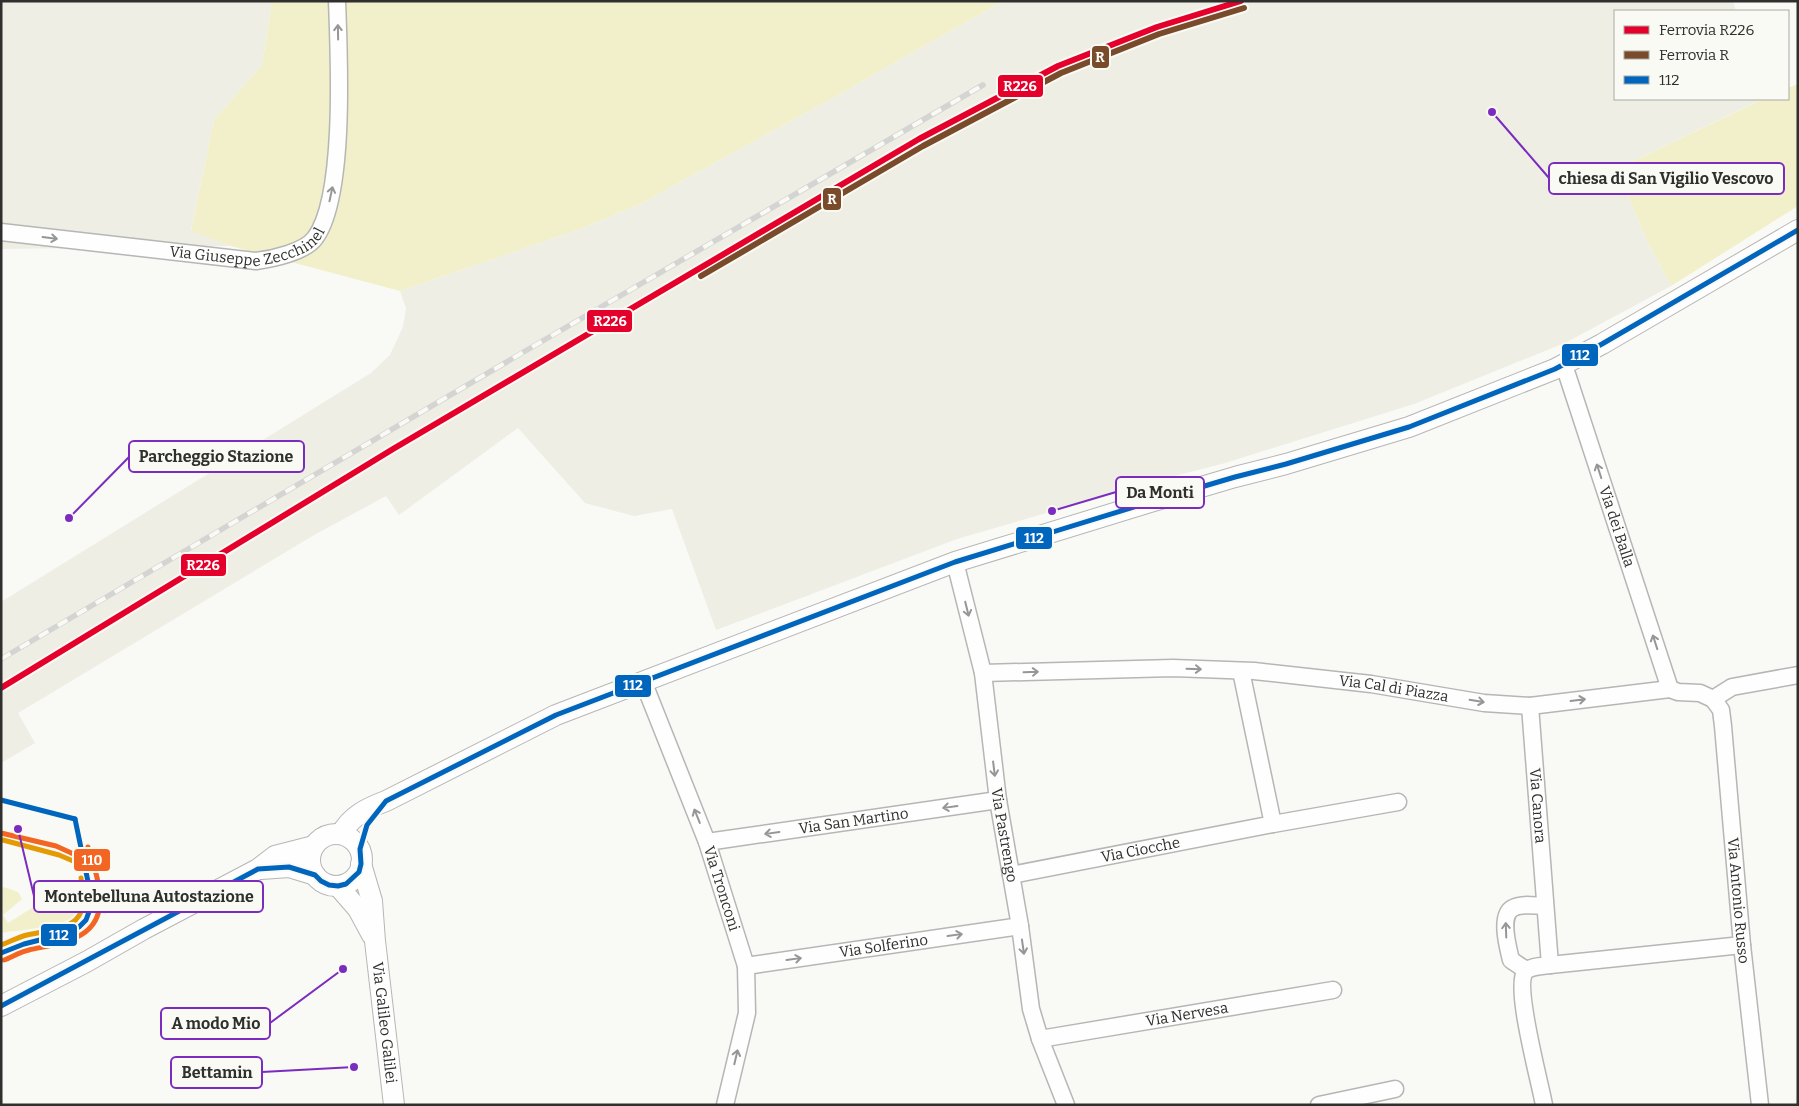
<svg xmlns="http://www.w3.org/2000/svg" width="1799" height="1106" font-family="Bitter,serif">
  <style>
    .built { fill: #eeeee5 }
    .green { fill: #f2f0ca }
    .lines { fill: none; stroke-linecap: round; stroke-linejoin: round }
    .minor-casing { stroke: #b6b6b5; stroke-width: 19 }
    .tertiary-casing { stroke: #b6b6b5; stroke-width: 22 }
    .minor { stroke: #fefefe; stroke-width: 16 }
    .tertiary { stroke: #fefefe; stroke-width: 20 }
    .rail-casing { stroke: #d4d4d3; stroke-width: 5.5 }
    .rail { stroke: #fafaf5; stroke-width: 4; stroke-dasharray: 11; stroke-linecap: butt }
    .bus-1-casing { stroke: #fafaf5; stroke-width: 9 }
    .bus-2-casing { stroke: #fafaf5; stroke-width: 9 }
    .bus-3-casing { stroke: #fafaf5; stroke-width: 9 }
    .bus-1 { stroke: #0065bd; stroke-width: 5 }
    .bus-2 { stroke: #f26522; stroke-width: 5 }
    .bus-3 { stroke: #e39a04; stroke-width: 5 }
    .rail-1-casing { stroke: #fafaf5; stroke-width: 10 }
    .rail-2-casing { stroke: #fafaf5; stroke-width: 10 }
    .rail-1 { stroke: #e4002b; stroke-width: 6 }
    .rail-2 { stroke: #7a4b2a; stroke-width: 6 }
    .oneway { stroke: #969696 }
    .labels { text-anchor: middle; stroke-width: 4.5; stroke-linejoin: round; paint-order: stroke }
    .street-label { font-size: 15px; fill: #2f2f2d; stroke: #fafaf5 }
    .leader { fill: none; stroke: #7b2cbf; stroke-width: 2 }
    .callout-dot { fill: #7b2cbf; stroke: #fafaf5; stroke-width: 2 }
    .callout { fill: #fafaf5; stroke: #7b2cbf; stroke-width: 2 }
    .callout-label { font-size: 16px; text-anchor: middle; font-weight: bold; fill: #2f2f2d }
    .line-badge { stroke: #fafaf5; stroke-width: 2 }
    .badge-label { font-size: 14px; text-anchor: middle; font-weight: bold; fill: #fff }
  </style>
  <rect width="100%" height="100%" fill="#f9f9f6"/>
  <g class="built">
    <path d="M1,1h271l-10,64 -48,55 -23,110 40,16 -230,3z"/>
    <path d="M1003,1h161l-2,2 5,-2h566l3,10h-121v88l145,1 -143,69 28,67 26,50 -104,56 -153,62 -189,59 -66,17 -202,59 -241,91 -44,-121 -38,7 -49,-13 -67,-75 -119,87 -13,-19 -72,39 -296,178 17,30 -34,20v-161l370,-229 19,-18 13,-28 3,-19 -6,-17 180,-62 60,-25 189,-104z"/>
  </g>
  <g class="green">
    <path d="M272,1h731l-174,99 -189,104 -60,25 -180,62 -169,-45 -40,-15 23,-111 48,-55z"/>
    <path d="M1798,84v122l-127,80 -26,-50 -28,-67 146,-70h25v-11z"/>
    <path d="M4,887l14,5 4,7 -19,16 5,8 51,-32h7l12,10c1,5 1,11 -3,15 -9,11 -58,14 -74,17v-42z"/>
  </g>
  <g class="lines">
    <g class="minor-casing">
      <g id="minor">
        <path id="s1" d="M1,232l255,29c16,-2 49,-9 59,-23 31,-41 24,-183 22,-237"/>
        <path id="s2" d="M1564,365l106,324"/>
        <path id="s3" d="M955,562l28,111 15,127 22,126 11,83 9,30 26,66"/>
        <path id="s4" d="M983,673l190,-5 81,3 117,13 113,19 46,3 140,-17 8,3 22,1 13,6"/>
        <path id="s5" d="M643,681l64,161 39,124 1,47 -22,92"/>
        <path id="s6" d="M1713,699l8,11 2,16 19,219 18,160"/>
        <path d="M1713,699l19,-12 66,-12"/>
        <path id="s7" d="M1530,706l20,259"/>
        <path d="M1273,824l125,-22"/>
        <path id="s8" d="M707,842l291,-42"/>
        <path id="s9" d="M1011,875l262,-51 -32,-153"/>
        <path id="s10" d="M746,966l274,-40"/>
        <path d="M1526,970l-15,-10c-3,-12 -12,-45 2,-52 9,-5 22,-2 31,-2"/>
        <path id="s11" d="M1040,1039l293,-49"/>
        <path d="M1319,1105l76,-16"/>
        <path d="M1544,1105c-4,-23 -30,-117 -19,-133 5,-6 17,-6 25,-7l192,-20"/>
      </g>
    </g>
    <g class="tertiary-casing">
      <g id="tertiary">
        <path d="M341,834c10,-18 26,-26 45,-33l170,-86 399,-153 192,-59 88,-26 51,-13 123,-37 146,-58 47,-25 196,-114"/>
        <circle cx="336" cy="860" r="26"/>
        <path id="s12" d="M361,864l11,37 3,40 19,164"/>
        <path d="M261,869l28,-2 26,8"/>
        <path d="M338,886l20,23 14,26"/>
        <path d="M1,1006l85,-44 58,-33 114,-60 17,-13 39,-10"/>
      </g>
    </g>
    <use href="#minor" class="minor"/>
    <use href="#tertiary" class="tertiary"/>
    <g class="rail-casing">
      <path id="rail" d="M1,659l514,-302 468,-272"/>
    </g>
    <use href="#rail" class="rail"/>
    <g class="bus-1-casing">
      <g id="bus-1">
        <path d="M1,800l74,19"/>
        <path d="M1,953l23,-9 47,-12 8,-5 7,-7 4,-11 1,-13 -16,-77"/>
        <path d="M1,1006l257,-137 31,-2 26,8 6,6 8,4 9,1 8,-2 13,-12 2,-8 -1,-15 7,-24 19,-24 170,-86 399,-153 192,-59 88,-26 51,-13 123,-37 146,-58 47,-25 196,-114"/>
      </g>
    </g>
    <g class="bus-2-casing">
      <g id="bus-2">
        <path d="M1,833l55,13 22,10"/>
        <path d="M4,960c8,-3 16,-8 25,-10 30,-7 71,-9 71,-50 0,-18 -7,-36 -12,-53"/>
      </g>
    </g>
    <g class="bus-3-casing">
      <g id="bus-3">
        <path d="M3,840l56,15 33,14"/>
        <path d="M1,945c9,-3 17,-8 26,-10 39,-8 65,-7 54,-57"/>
      </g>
    </g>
    <use href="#bus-1" class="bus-1"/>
    <use href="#bus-2" class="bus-2"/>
    <use href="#bus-3" class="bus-3"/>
    <g class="rail-1-casing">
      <path id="rail-1" d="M1,688l392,-239 526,-310 139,-73 99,-39 84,-26"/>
    </g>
    <g class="rail-2-casing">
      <path id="rail-2" d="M701,276l222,-130 138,-73 98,-39 85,-26"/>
    </g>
    <use href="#rail-1" class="rail-1"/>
    <use href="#rail-2" class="rail-2"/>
  </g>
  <defs><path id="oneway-shaft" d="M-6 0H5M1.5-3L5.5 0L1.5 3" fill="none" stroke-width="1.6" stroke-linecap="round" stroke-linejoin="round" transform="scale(1.25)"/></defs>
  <g class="oneway">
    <use href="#oneway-shaft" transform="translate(338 32) rotate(-91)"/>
    <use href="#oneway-shaft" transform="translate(331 194) rotate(-78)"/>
    <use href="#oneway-shaft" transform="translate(50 238) rotate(7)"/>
    <use href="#oneway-shaft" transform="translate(1599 471) rotate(-108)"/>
    <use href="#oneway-shaft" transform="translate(967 609) rotate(76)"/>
    <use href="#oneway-shaft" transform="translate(1655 642) rotate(-108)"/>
    <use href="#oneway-shaft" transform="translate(1194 669) rotate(2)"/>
    <use href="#oneway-shaft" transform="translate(1031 672) rotate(-2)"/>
    <use href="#oneway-shaft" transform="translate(1578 700) rotate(-7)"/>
    <use href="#oneway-shaft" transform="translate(1477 701) rotate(9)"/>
    <use href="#oneway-shaft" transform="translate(994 769) rotate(83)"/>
    <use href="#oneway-shaft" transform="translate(950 807) rotate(172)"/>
    <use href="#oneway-shaft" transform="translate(697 816) rotate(-112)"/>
    <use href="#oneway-shaft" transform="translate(772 833) rotate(172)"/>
    <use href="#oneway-shaft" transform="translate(1506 930) rotate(-92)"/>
    <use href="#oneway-shaft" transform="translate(955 935) rotate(-8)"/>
    <use href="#oneway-shaft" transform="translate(1023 947) rotate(82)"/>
    <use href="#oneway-shaft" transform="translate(794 959) rotate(-8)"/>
    <use href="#oneway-shaft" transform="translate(736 1057) rotate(-77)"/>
  </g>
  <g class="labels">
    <g class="street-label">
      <text dy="5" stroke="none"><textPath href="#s1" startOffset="251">Via Giuseppe Zecchinel</textPath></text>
      <text dy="5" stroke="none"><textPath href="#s2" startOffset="170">Via dei Balla</textPath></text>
      <text dy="5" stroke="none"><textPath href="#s4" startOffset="412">Via Cal di Piazza</textPath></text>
      <text dy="5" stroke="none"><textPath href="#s7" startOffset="100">Via Canora</textPath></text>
      <text dy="5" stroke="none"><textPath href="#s8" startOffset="148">Via San Martino</textPath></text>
      <text dy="5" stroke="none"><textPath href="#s3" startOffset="278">Via Pastrengo</textPath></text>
      <text dy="5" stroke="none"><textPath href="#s9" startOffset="132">Via Ciocche</textPath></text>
      <text dy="5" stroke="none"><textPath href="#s5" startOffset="222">Via Tronconi</textPath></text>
      <text dy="5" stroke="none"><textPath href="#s6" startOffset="205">Via Antonio Russo</textPath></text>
      <text dy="5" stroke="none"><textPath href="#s10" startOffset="139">Via Solferino</textPath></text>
      <text dy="5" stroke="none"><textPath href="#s11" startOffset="149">Via Nervesa</textPath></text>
      <text dy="5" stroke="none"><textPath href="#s12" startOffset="161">Via Galileo Galilei</textPath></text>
    </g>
  </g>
  <path class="leader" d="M1492 112L1549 178M69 518L129 457M1052 511L1116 492M18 829L34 896M343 969L270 1023M354 1067L262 1072"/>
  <g class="callout-dot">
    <circle cx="1492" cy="112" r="5"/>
    <circle cx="69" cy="518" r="5"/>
    <circle cx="1052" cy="511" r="5"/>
    <circle cx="18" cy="829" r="5"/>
    <circle cx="343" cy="969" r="5"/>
    <circle cx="354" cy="1067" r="5"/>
  </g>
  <g class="callout">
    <rect x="1549" y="163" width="235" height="31" rx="5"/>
    <rect x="129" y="441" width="175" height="31" rx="5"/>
    <rect x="1116" y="477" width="88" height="31" rx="5"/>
    <rect x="34" y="881" width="229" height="31" rx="5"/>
    <rect x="161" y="1008" width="109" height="31" rx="5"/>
    <rect x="171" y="1057" width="91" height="31" rx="5"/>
  </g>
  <g class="callout-label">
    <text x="1666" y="184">chiesa di San Vigilio Vescovo</text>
    <text x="216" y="462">Parcheggio Stazione</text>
    <text x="1160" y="498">Da Monti</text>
    <text x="149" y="902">Montebelluna Autostazione</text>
    <text x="216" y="1029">A modo Mio</text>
    <text x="217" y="1078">Bettamin</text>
  </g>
  <g class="line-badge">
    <rect x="1091" y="45" width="19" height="24" rx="5" fill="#7a4b2a"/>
    <rect x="997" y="74" width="47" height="24" rx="5" fill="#e4002b"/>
    <rect x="822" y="187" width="20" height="24" rx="5" fill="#7a4b2a"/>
    <rect x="586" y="309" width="47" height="24" rx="5" fill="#e4002b"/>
    <rect x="1561" y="343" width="38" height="24" rx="5" fill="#0065bd"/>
    <rect x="1015" y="526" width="38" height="24" rx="5" fill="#0065bd"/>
    <rect x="180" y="553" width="47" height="24" rx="5" fill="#e4002b"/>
    <rect x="614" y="674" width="38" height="24" rx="5" fill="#0065bd"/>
    <rect x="73" y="848" width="38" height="24" rx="5" fill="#f26522"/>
    <rect x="40" y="923" width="38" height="24" rx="5" fill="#0065bd"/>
  </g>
  <g class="badge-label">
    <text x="1100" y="62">R</text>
    <text x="1020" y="91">R226</text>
    <text x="832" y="204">R</text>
    <text x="610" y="326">R226</text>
    <text x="1580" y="360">112</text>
    <text x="1034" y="543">112</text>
    <text x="203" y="570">R226</text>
    <text x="633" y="690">112</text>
    <text x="92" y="865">110</text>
    <text x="59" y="940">112</text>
  </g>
  <rect width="1799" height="1106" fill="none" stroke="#2f2f2d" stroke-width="5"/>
  <rect x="1614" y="10" width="175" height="90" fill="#fafaf5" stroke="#a9a9a5"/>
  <rect x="1624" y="26" width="25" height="8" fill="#e4002b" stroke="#a9a9a5"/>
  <text x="1659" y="35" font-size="15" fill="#2f2f2d">Ferrovia R226</text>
  <rect x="1624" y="51" width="25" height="8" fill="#7a4b2a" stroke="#a9a9a5"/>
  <text x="1659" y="60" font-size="15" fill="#2f2f2d">Ferrovia R</text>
  <rect x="1624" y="76" width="25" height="8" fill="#0065bd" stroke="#a9a9a5"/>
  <text x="1659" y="85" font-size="15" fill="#2f2f2d">112</text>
</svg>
